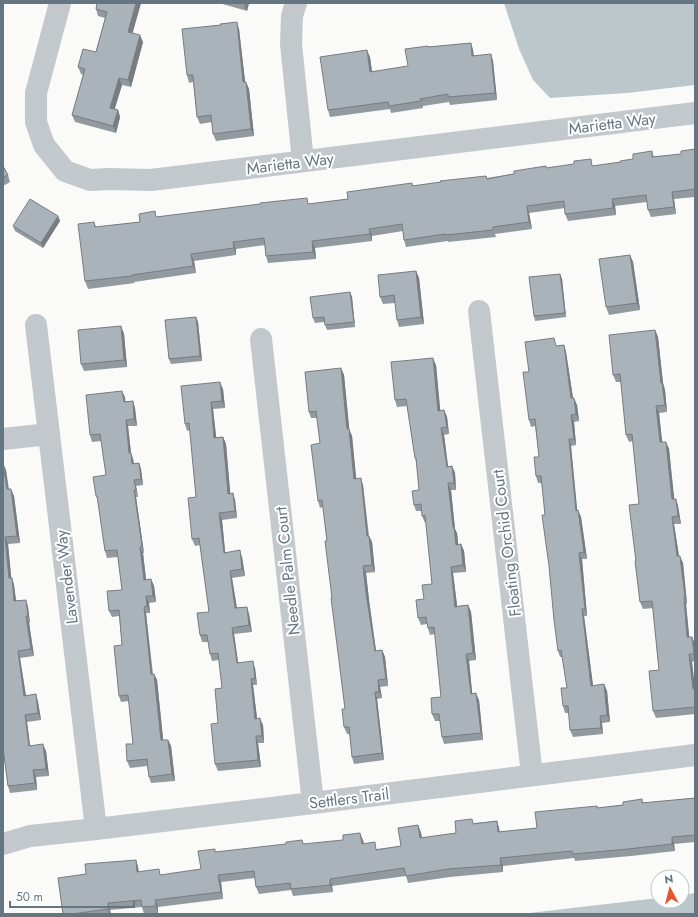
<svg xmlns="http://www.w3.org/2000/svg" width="698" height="917" font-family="Jost,sans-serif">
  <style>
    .water { fill: #bbc7cb }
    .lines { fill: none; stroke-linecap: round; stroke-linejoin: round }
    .minor { stroke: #c3c8cc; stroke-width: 22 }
    .wall { fill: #929a9f }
    .shaded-wall { fill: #777d82 }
    .building { fill: #aab3b9; stroke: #777d82 }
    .labels { text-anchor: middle; stroke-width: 4; stroke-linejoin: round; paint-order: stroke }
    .street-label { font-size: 16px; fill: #657683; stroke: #fff }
  </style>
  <rect width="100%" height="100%" fill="#fafaf8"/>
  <g class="water">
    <path d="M504,3h191v82l-68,8 -77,5 -17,-18 -14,-31z"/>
    <path d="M695,893v21h-174l137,-16v3h24v-6z"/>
  </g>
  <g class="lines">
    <g class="minor">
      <path d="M60,3l-24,90v29l8,23 21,26 25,9 19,-1 42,1 544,-67"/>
      <path d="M296,3l-4,13 -1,28 12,117"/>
      <path d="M479,311l53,464"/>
      <path d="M36,325l60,504"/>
      <path d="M261,339l52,464"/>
      <path d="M3,439l46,-5"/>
      <path d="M3,844l27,-8 66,-7 217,-26 382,-48"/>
    </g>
  </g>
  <g class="wall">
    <path d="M97,3h44l-9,30 11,9 -12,45 -9,-2 -8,24 4,1 2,7 -4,16 -41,-11 -3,-7 11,-40 -2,-1 -3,-7 18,-15 9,-34 -7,-2 -2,-7z"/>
    <path d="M219,3h30l-2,8z"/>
    <path d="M239,29l6,53h1l3,7 5,47 -38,5 -3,-7 -1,-12 -12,2 -3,-7 -4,-35 -4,1 -2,-8z"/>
    <path d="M471,43l2,7 1,6 17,-2 2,7 4,39 -47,5 -1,-3 -26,4v2l-32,5 -1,-4 -60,8 -2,-7 42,-53 2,15 36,-6 20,-19z"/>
    <path d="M695,149v48l-21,2 2,15 -25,3 -3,-7 -1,-8 -32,4 1,9 -48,6 -3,-7v-6l-36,5 3,16 -37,5 1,3 -48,5v-1l-42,6 -2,-7 -1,-9 -31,5v5l-57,7 1,11 -48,4 -2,-7 -1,-11 -29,4v6l-42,6 2,12 -62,9 1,1 -47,6 -3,-8 9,-59 2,5 44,-5 17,-5 152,-13 39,-5 64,-16 1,3 73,-10 1,2 60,-10 47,-2 27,-4 12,-3 19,-8 2,6 27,-3z"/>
    <path d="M3,166l5,9 2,7 -7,4z"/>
    <path d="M58,216l2,5 -17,27 -28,-17 -2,-5z"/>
    <path d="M630,255l3,7 7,48 -31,5 -3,-8z"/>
    <path d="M416,271l3,7 5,46 -25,3 -2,-7 -2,-17 -12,1 -3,-7z"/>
    <path d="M560,274l2,5 4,38 -31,4 -1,-5z"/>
    <path d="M350,292l2,5 3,30 -28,3 -3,-8 -9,1 -2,-5z"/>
    <path d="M196,317l2,5 4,39 -31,3 -2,-5z"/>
    <path d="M121,326l3,8 3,33 -43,4 -3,-7z"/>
    <path d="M655,330l3,7 5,46 2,7 2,22 -8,1 3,29h4l3,7 5,50h2l2,7 3,18h-7l5,32 4,7 4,41h-1l3,33h3l3,7v17l-3,1 3,27v25l-39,4 -3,-7 6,-41 -6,-62 -10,1 -3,-7 -4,-41 3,-57 -6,-63 -4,1 -3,-7 -5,-53h-5l-3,-7z"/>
    <path d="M564,345l2,7 7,46 4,7 2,16 -5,1 2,23 -5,1 6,65 1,-1 3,7 6,42h-5l5,57h-3l9,70 11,-2 3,7 3,31 -8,1 1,11 -30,3 -3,-7 -1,-17h-4l-2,-7 4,-18 -4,-31h-3l-2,-6 -16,-168h-4l-2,-7 3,-19 -4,-31 -4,1 -2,-7v-48l28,-26z"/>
    <path d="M436,365l4,46 4,-1 3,7 2,17 -5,1 4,31h4l3,7 1,17h-5l4,39 2,4 1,11h3l3,7 2,21 -13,1 4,33 11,-1 3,7 5,48 -7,1 3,33 7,6 4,40 -39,4 -2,-7 -2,-16h-5l-3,-7 9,-17 -6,-63 -5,1 -2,-7 -1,-4 -6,1 -3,-7 6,-19 8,-15 -6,-62 -1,1 -3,-7v-5h-6l-2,-6 5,-15 -2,-25 -2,-7 -8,-52 -10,1 -2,-7z"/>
    <path d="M341,368l3,7 5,54 3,7 4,43 7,6 6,51 3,6 3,30 -9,1 3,27 7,51 6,-1 3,7 3,29 -8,1 2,11 -5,1 7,61 -30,4 -2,-7 -2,-23h-3l-3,-7 1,-18 -13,-111 -5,-57 -4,-34 -3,1 -2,-7 2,-58 -3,-25h-6l-2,-6z"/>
    <path d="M223,389l2,19 -12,1 3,28h7l3,7 4,50 3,-1 2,7 2,18 -15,2 3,32 17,5 3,19 -13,2 5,30 10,-1 2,7 3,18 -18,2 4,28 17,6 2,17h-4l4,34 6,6 1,18h-6l3,24 -43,4 -3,-7 7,-76 -3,-28 -7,1 -2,-7 -2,-12h-6l-2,-7 9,-23 -9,-67 -5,1 -3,-7 4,-42 -6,-67 -3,1 -2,-7z"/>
    <path d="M125,397v5l8,-1 2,7 2,18h-9l3,27 2,6 1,4h5l2,6 2,16 -7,1 2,11h-2l8,56h-1l3,27 5,-1 3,7 2,16 -7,1 1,10h-4l7,61h1l3,6 6,60h5l3,6 4,35 -24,2 -2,-6 -2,-11 -17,2 -3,-7 6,-17 -4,-43 -8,1 -2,-6 3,-51 -3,-29 -7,1 -3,-6 13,-21 -4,-33 -11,1 -2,-7 -7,-51 -2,-4 10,-21 -5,-34 -9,1 -2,-7z"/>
    <path d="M6,470l3,19 5,7 6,47 -12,1 3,34h1l2,7 2,16 10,-1 2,7 2,16h-1l5,33 -14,2 6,38 10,-2 2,8 3,18 -14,2 3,23 16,6 3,25 -13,1 1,13 -27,3 -2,-7 -5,-38z"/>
    <path d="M695,798v44l-21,2 1,7 -44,5 -56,5 -1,-3 -71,8v6l-53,5 -42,6 -2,-7 -74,10 1,6 -40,4 -2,-6 -32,4 -3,-7 -1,-9 -34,4 2,17 -65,8v6l-14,1 -2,-7 -32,3 1,4h-48l23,-40 50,-14 2,7 1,5 22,3 40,-6 15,-17 147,-12 1,4 13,5 24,-3 17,-21 3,8 1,5 34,-5 18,-10 23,-2 2,7 1,4 37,-4 60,-22 1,2 25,-3 19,-6 1,4z"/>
  </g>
  <g class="shaded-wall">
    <path d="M136,3h5l-10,36 -3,-7z"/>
    <path d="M244,3h5l-2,8 -3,-7z"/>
    <path d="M237,22l2,7 7,60 -3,-7z"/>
    <path d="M140,35l3,7 -12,45 -3,-7z"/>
    <path d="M471,43l2,7 1,13 -2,-7z"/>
    <path d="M367,50l3,7 3,22 -3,-7z"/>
    <path d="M491,54l2,7 4,39 -2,-7z"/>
    <path d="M119,78l3,7 -9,30 -3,-7z"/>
    <path d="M246,82l3,7 5,47 -3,-7z"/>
    <path d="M118,110l2,7 -4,16 -3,-7z"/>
    <path d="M672,192l2,7 2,15 -2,-7z"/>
    <path d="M612,199l3,7 1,9 -3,-7z"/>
    <path d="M527,206l2,7 3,16 -3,-7z"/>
    <path d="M58,216l2,5 -17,27 -2,-5z"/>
    <path d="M369,229l3,7v5l-2,-7z"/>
    <path d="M312,241l3,7 1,11 -3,-7z"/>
    <path d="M233,242l3,7v6l-2,-7z"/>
    <path d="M191,254l3,7 2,12 -3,-7z"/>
    <path d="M630,255l3,7 7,48 -3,-7z"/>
    <path d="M416,271l3,7 5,46 -3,-7z"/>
    <path d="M560,274l2,5 4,38 -1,-4z"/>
    <path d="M350,292l2,5 3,30 -1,-5z"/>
    <path d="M196,317l2,5 4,39 -2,-5z"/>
    <path d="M121,326l3,8 3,33 -3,-7z"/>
    <path d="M655,330l3,7 5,46 2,7 2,22 -2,-7 -4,-22z"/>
    <path d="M564,345l2,7 8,53 -3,-7z"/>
    <path d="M433,358l3,7 5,53 -3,-7z"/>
    <path d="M341,368l3,7 6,61 -3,-7z"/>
    <path d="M220,382l3,7 2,19 -3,-7z"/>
    <path d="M122,391l3,6 1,12 -2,-7z"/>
    <path d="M574,398l3,7 2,16 -3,-7z"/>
    <path d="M133,401l2,7 2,18 -3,-7z"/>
    <path d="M211,402l2,7 4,35 -3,-6z"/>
    <path d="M656,406l3,7 4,36 -3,-7z"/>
    <path d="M444,410l3,7 2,17 -2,-7z"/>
    <path d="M571,415l3,7 2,23 -2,-6z"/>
    <path d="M126,420l2,6 3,27 2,6 2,11 -6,-17z"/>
    <path d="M441,428l3,7 5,39 -2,-7z"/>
    <path d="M349,429l3,7 5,50 -3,-7z"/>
    <path d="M223,437l3,7 5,57 -3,-7z"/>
    <path d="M569,439l2,7 7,72 -2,-7z"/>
    <path d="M666,442l3,7 6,57 -3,-7z"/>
    <path d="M3,463l3,7 3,27 -2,-8z"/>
    <path d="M139,463l2,6 2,16 -2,-6z"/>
    <path d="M452,466l3,7 1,17 -2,-7z"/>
    <path d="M361,478l2,7 6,58 -2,-7z"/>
    <path d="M134,480l2,6 2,11 -2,-7z"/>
    <path d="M448,483l3,7 4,39 2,4 2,18 -3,-6 -3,-18z"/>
    <path d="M11,489l3,7 6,47 -3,-7z"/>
    <path d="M134,490l2,7 8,56 -2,-7z"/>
    <path d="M233,493l2,7 2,18 -2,-7z"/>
    <path d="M676,499l2,7 3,18 -3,-8z"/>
    <path d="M578,510l3,7 6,42 -3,-7z"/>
    <path d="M219,513l3,7 4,40 -2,-7z"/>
    <path d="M672,517l2,7 6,39 -3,-7z"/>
    <path d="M369,536l3,6 3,30 -3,-7z"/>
    <path d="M5,537l3,7 4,41 -3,-7z"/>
    <path d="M461,544l3,7 2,21 -3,-7z"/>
    <path d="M140,547l3,6 4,34 -3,-7z"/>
    <path d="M240,550l2,7 3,19 -3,-7z"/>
    <path d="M579,553l3,6 5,57 -2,-7z"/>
    <path d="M680,556l3,7 4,41 -2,-7z"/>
    <path d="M363,566l3,7 3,27 8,58 -2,-7 -9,-58z"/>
    <path d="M451,567l2,6 5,40 -3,-6z"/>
    <path d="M230,571l2,7 6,37 -3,-7z"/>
    <path d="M12,578l2,7 3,23 -3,-7z"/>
    <path d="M151,579l3,7 2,16 -3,-6z"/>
    <path d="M146,596l3,7 1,10 -3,-7z"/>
    <path d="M684,597l2,7 4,40 -3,-7z"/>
    <path d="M26,600l2,7 2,16 -2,-7z"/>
    <path d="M468,605l3,7 5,48 -3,-7z"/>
    <path d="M144,607l2,6 7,68 -2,-7z"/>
    <path d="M247,607l2,7 3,18 -3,-7z"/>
    <path d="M582,609l2,7 10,77 -3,-7z"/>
    <path d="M26,616l3,7 5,33 -3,-7z"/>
    <path d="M232,628l2,6 5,35 -2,-6z"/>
    <path d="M692,637l3,7v13l-1,-3z"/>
    <path d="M382,650l3,7 3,29 -2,-7z"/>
    <path d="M18,651l2,7 7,45 -3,-7z"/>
    <path d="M466,654l3,7 4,40 -2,-7z"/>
    <path d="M689,654l3,8 3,27h-2z"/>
    <path d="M253,661l2,7 2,17 -2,-7z"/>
    <path d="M154,674l3,6 7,67 -3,-7z"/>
    <path d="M251,679l2,6 5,41 -3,-7z"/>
    <path d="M378,680l2,7 2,11 -3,-6z"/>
    <path d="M604,684l3,7 3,31 -3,-7z"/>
    <path d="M375,692l2,7 7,61 -2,-7z"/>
    <path d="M476,693l3,7 4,40 -2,-7z"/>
    <path d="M36,694l2,8 3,18 -3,-7z"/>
    <path d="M25,715l2,7 4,31 -2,-7z"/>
    <path d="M600,716l2,7 1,11 -2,-6z"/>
    <path d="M260,718l3,7 1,18 -2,-7z"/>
    <path d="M256,736l2,7 3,24 -3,-7z"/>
    <path d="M168,740l3,6 4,35 -3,-7z"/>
    <path d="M43,744l3,7 3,25 -3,-7z"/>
    <path d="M33,770l3,7 1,13 -2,-7z"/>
    <path d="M497,821l2,7 1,11 -2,-7z"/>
    <path d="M418,825l3,8 2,12 -3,-7z"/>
    <path d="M360,833l3,7 2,11 -3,-7z"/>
    <path d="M672,837l2,7 1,7 -3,-7z"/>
    <path d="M500,858l3,8v6l-2,-7z"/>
    <path d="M136,860l2,7 1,12 -2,-7z"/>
    <path d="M218,875l3,7 2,17 -2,-7z"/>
    <path d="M330,879l2,7 1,6 -3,-7z"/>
    <path d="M155,900l3,7v6l-2,-7z"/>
    <path d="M108,903l2,7 1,4h-1l-2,-5z"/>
  </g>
  <g class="building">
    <path d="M97,3h39l-8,29 12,3 -12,45 -9,-2 -9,30 8,2 -5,16 -41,-11 13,-46 -7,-2 5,-18 13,3 11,-40 -11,-3z"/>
    <path d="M237,22l6,60h3l5,47 -38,5 -2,-19 -14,2 -4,-42h-6l-5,-46 39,-4 -1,-1z"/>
    <path d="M471,43l1,13 19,-2 4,39 -47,4v-3l-28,5 1,2 -32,5 -1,-4 -60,8 -8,-53 47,-7 3,22 38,-6 -3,-17 23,-3v1z"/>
    <path d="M695,149v40l-23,3 2,15 -26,3 -2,-15 -34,4 1,9 -48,6 -1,-13 -37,5 2,16 -36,5v3l-47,5 -1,-1 -41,6 -2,-16 -33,5 1,5 -58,7 1,11 -47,4 -2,-18 -31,4 1,6 -43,6 2,12 -61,9v1l-47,5 -7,-57 16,-2 1,5 45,-5 -1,-8 16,-3 1,6 104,-13v-1l47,-5 1,6 40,-5 -1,-7 65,-9v3l29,-4 -1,-1 46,-5 1,3 27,-5v-3l32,-5v2l28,-4v-3l17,-2 1,7 29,-4 -1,-1 13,-2v-5l19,-3v6l29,-3v-3z"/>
    <path d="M3,166l5,9 -5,2z"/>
    <path d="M30,199l28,17 -17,27 -28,-17z"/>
    <path d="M630,255l7,48 -31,4 -7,-48z"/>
    <path d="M416,271l5,46 -24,3 -3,-25 -14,2 -2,-22z"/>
    <path d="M560,274l5,39 -31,3 -5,-39z"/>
    <path d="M350,292l4,30 -29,3 -1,-8 -11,1 -3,-21z"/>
    <path d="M196,317l4,39 -31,3 -4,-39z"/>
    <path d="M121,326l3,34 -43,4 -3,-34z"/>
    <path d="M655,330l6,53h1l3,22 -9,1 4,36h6l6,57h4l2,17 -6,1 5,39h3l5,41h-1l3,40h5l2,17h-5l4,35h2v18l-42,4 -4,-40 10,-1 -7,-69 -12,1 -5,-41h1l-7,-56 10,-1 -7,-70 -6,1 -6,-61 -7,1 -4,-40z"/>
    <path d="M554,338l2,8 8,-1 7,53h3l2,16 -5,1 3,24h-5l7,72 2,-1 6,42 -5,1 6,56h-3l9,77 13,-2 3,31 -7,1 1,12 -31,2 -2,-24h-5l-2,-18h6l-6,-38 -3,1 -4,-31 -5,-54 -7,-51h3l-4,-39h-5l-2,-19h5l-4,-38 -6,1 -6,-48h6l-4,-30z"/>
    <path d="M433,358l5,53 6,-1 3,17 -6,1 6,39 5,-1 2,17h-6l5,44h1l2,18 5,-1 2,21 -12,2 4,40 13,-2 5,48 -7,1 5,40 5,-1 5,40 -39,4 -3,-23h-7l-1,-16 10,-1 -7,-70 -6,1 -2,-11 -8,1 -2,-18 8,-1 -2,-14 10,-1 -7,-69 -3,1 -1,-12 -7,1 -2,-14 7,-1 -3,-32h-1l-9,-59 -11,1 -4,-38z"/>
    <path d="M341,368l6,61h2l5,50 7,-1 6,58h2l3,29 -9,1 3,27 9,58 7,-1 4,29 -8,1 1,12h-4l7,61 -30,4 -3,-30h-5l-2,-18h3l-8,-64 -6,-47h1l-7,-57h2l-5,-41 -4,1 -7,-56 9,-2 -4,-32 -7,1 -4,-40z"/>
    <path d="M220,382l2,19 -11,1 3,36 9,-1 5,57 5,-1 2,18 -16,2 5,40 16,-3 2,19 -12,2 5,37 12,-1 2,18 -17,3 5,35 16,-2 2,17 -4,1 4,40 5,-1 2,18h-6l2,24 -43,4 -4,-40 7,-1 -3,-34 7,-1 -4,-35 -8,1 -3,-19h-7l-3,-22 12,-1 -10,-74 -7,1 -4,-41 8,-1 -7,-74 -4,1 -4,-38z"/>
    <path d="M122,391l2,11 9,-1 1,18 -8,1 3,33h2l1,11 7,-1 2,16 -7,1 2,10h-2l8,56 -2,1 4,33 7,-1 2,17h-7l1,10 -3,1 7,67h3l7,66h7l4,34 -23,3 -2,-18 -20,2 -1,-17h7l-5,-49 -9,1 -5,-50 8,-1 -3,-35 -10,1 -2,-20 15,-1 -5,-40 -12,1 -8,-55h-1l-3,-19 13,-2 -6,-41 -10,1 -4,-40z"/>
    <path d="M3,463l4,26h4l6,47 -12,1 4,41h3l2,23 12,-1 2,16h-2l5,33 -13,2 6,45 12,-2 2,19 -13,2 4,31 14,-2 3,25 -13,1 2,13 -27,3 -5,-38z"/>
    <path d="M695,798v37l-23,2v7l-44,5 -55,5 -1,-3 -72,7 1,7 -53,4 -42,7 -2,-8 -74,11v6l-39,4 -1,-6 -34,4 -2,-16 -36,4 3,17 -66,8 1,6 -14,1 -1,-7 -33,3v6l-36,5h-9l-5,-36 28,-4 -1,-10 51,-4 1,12 22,-3 1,6 41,-6 -3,-18 17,-2v3l71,-8v-2l16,-2 1,4 40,-4v-5l17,-2 2,11 13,-2 1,8 25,-4 -3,-18 20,-3 2,13 36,-5 -1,-12 17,-2 1,5 24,-3 1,11 39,-4 -2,-16 62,-6v2l26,-3v-3l19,-3v4z"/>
  </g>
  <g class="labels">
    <g class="street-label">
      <text transform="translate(612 123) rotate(-7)" y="6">Marietta Way</text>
      <text transform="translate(290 163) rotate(-7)" y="6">Marietta Way</text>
      <text transform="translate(506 543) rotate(-97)" y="6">Floating Orchid Court</text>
      <text transform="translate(287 571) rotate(-96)" y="6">Needle Palm Court</text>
      <text transform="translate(66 577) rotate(-97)" y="6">Lavender Way</text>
      <text transform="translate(349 798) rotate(-7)" y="6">Settlers Trail</text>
    </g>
  </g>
  <rect width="698" height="917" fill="none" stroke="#657683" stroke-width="8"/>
  <g transform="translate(670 889) rotate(353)"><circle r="19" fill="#ffffff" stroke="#c1c8cd"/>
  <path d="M0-3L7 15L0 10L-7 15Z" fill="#e4572e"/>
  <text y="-6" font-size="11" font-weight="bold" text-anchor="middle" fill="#657683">N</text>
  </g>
  <path d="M10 901v6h124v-6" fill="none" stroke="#657683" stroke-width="2"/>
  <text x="16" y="901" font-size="12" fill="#657683" stroke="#ffffff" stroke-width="3" paint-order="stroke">50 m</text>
</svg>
